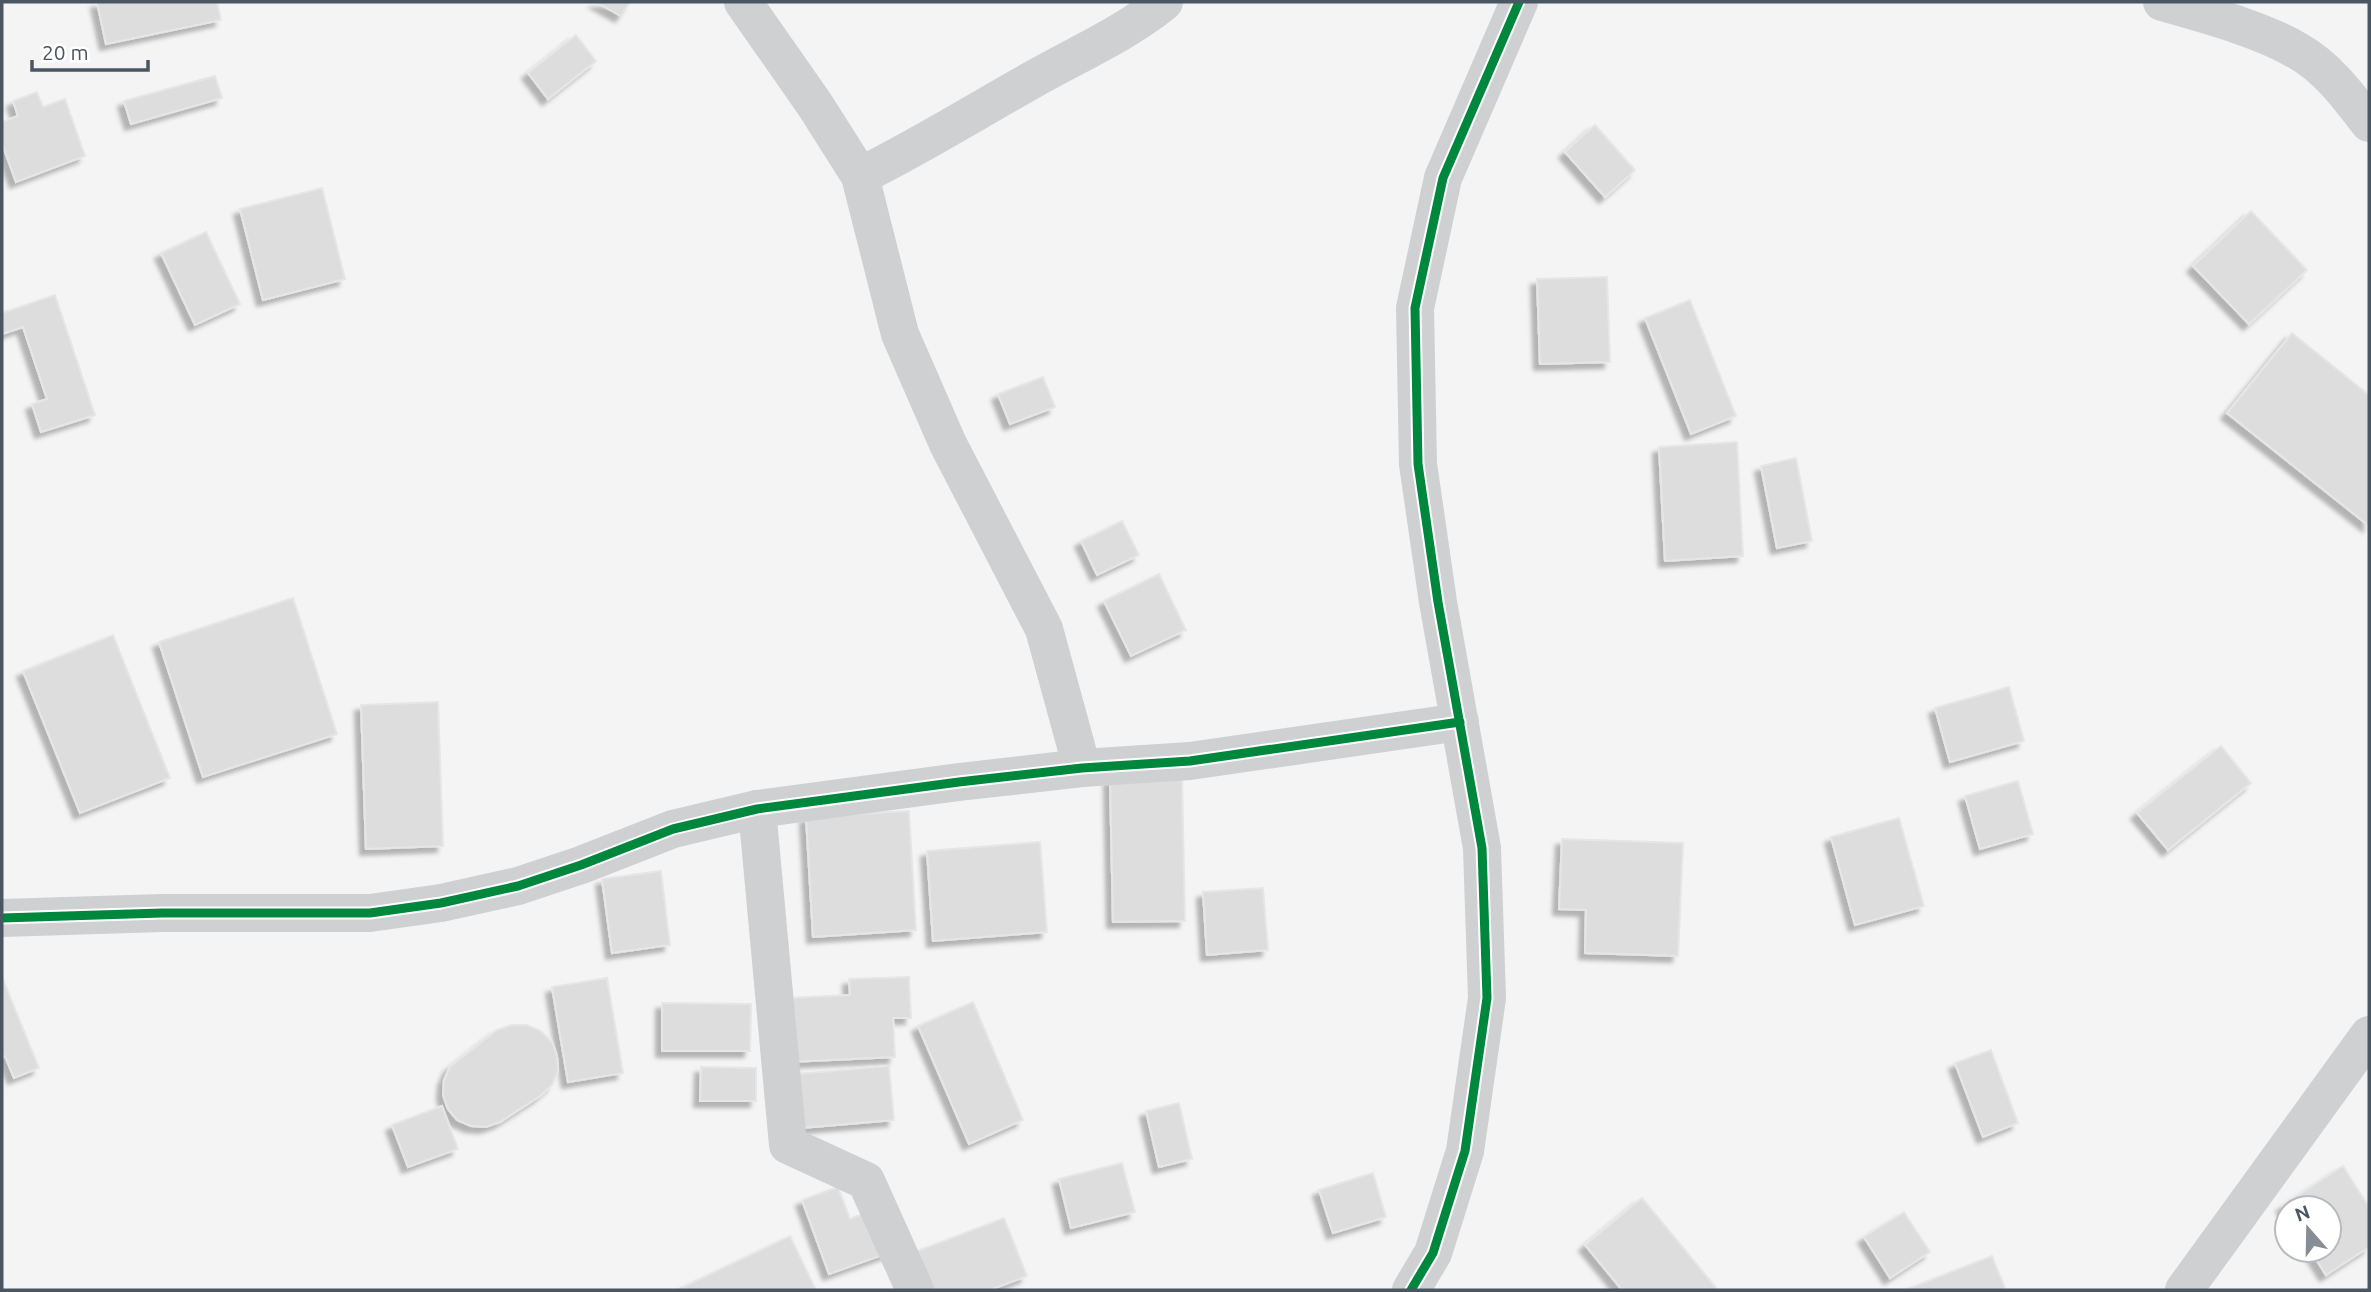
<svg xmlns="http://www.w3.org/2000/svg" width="2371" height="1292" font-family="Ubuntu,sans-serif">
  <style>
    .building { fill: #ddddde; stroke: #e5e6e7; stroke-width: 2; filter: url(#shadow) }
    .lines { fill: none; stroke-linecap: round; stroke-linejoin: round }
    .minor { stroke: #ced0d2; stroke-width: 38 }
    .cycleway-casing { stroke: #fff; stroke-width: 13 }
    .cycleway { stroke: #00873e; stroke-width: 9 }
  </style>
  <defs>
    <filter id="shadow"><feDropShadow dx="-6" dy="6" stdDeviation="2" flood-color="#0004"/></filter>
  </defs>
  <rect width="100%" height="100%" fill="#f4f4f4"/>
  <g class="building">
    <path d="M97,2h120l4,18 -115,24z"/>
    <path d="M596,2h34l-9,14z"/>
    <path d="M576,35l20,26 -48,38 -20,-26z"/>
    <path d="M215,76l7,22 -91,26 -7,-23z"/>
    <path d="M37,92l6,15 22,-8 20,57 -69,26 -14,-39v-21l16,-6 -5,-15z"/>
    <path d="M1595,125l40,45 -30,27 -40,-45z"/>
    <path d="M322,188l23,91 -82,21 -23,-91z"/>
    <path d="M2251,211l56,59 -58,54 -56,-58z"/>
    <path d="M206,232l34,72 -45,21 -34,-72z"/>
    <path d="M1607,277l3,85 -70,2 -3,-85z"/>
    <path d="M55,295l40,120 -54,17 -9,-28 15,-5 -24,-72 -21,7v-21z"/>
    <path d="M1690,300l46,116 -45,18 -46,-116z"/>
    <path d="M2292,333l77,62v131l-142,-113z"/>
    <path d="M1043,377l12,30 -45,17 -12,-30z"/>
    <path d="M1737,442l6,114 -78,5 -6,-114z"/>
    <path d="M1796,458l16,83 -35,7 -16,-82z"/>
    <path d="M1122,521l17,34 -42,20 -16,-34z"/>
    <path d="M1159,574l27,56 -55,26 -27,-55z"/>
    <path d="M293,598l44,136 -134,43 -44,-135z"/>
    <path d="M113,635l57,143 -90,35 -57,-142z"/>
    <path d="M2009,687l15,54 -74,21 -15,-54z"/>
    <path d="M438,702l5,144 -77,3 -5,-144z"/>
    <path d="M2221,746l30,37 -83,67 -31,-37z"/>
    <path d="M1182,777l3,144 -72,1 -3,-143z"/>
    <path d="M2018,781l15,53 -53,15 -15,-53z"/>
    <path d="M909,811l7,119 -103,7 -7,-120z"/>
    <path d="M1899,818l25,88 -69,19 -24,-88z"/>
    <path d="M1562,839l121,4 -5,113 -93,-3 1,-43 -27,-1z"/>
    <path d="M1040,842l7,90 -114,9 -6,-90z"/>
    <path d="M661,871l9,74 -58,8 -10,-74z"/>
    <path d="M1263,888l5,62 -61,5 -4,-63z"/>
    <path d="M2,977l37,91 -25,10 -9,-22 -3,2z"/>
    <path d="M909,977l2,41h-18l2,39 -105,5 -2,-64 62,-3 -1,-16z"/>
    <path d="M607,978l16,95 -55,9 -16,-95z"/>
    <path d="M973,1002l50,118 -54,24 -51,-118z"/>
    <path d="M662,1003l89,1 -1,47h-88z"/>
    <path d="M512,1025h15l14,6 11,11 5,14 1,15 -6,14 -12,11 -40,26 -14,5 -15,-1 -14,-6 -9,-11 -5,-14 1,-15 6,-13 47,-37z"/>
    <path d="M1991,1050l27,73 -35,14 -28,-74z"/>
    <path d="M889,1066l5,54 -92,8 -5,-54z"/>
    <path d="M701,1067l55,1v33h-56z"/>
    <path d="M1179,1103l13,56 -33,8 -13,-56z"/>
    <path d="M442,1106l16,43 -50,18 -16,-42z"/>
    <path d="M1122,1163l13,49 -64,16 -12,-49z"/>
    <path d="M2343,1166l26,41v40l-43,28 -16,-25h19v-42h-42v5l-5,-7z"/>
    <path d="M1373,1173l13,44 -53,16 -14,-43z"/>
    <path d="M838,1187l12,32 23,-9 15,43 -59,21 -27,-74z"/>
    <path d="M1642,1198l76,92h-96l-37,-45z"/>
    <path d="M1904,1212l26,40 -40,26 -26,-41z"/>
    <path d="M1004,1218l23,58 -37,14h-70l-13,-35z"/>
    <path d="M790,1236l26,54h-139z"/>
    <path d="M1992,1256l14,34h-101z"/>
  </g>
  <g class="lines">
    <g class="minor">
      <path d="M743,2l72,103 45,71 40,158 48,110 96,185 38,139"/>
      <path d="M2162,2c42,12 99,27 136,49 30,17 51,46 71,72"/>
      <path d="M860,176c57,-28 110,-61 165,-92 46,-27 97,-48 139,-82"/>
      <path d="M757,809l31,336 78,36 49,109"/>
      <path d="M2,918l160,-5h208l71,-10 77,-17 63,-21 92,-36 84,-20 202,-27 123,-14 108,-7 270,-39"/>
      <path d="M1411,1290l22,-37 32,-102 22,-153 -5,-150 -44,-246 -20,-138 -3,-156 28,-130 76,-176"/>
      <path d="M2184,1290l185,-255"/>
    </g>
    <g class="cycleway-casing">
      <g id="cycleway">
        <path d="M2,918l160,-5h208l71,-10 77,-17 63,-21 92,-36 84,-20 202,-27 123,-14 108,-7 270,-39"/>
        <path d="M1411,1290l22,-37 32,-102 22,-153 -5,-150 -44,-246 -20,-138 -3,-156 28,-130 76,-176"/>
      </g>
    </g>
    <use href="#cycleway" class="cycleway"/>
  </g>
  <rect width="2371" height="1292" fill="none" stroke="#4a5661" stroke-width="7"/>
  <g transform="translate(2308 1229) rotate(340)"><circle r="33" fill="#ffffff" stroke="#b7bbc0" stroke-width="2"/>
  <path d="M0-5L12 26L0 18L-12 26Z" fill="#868d94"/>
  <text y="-10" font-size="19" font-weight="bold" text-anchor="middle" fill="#4a5661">N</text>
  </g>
  <path d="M32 60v10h116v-10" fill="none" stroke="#4a5661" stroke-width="3.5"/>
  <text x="42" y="60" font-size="21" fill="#4a5661" stroke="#ffffff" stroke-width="5" paint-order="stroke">20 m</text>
</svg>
